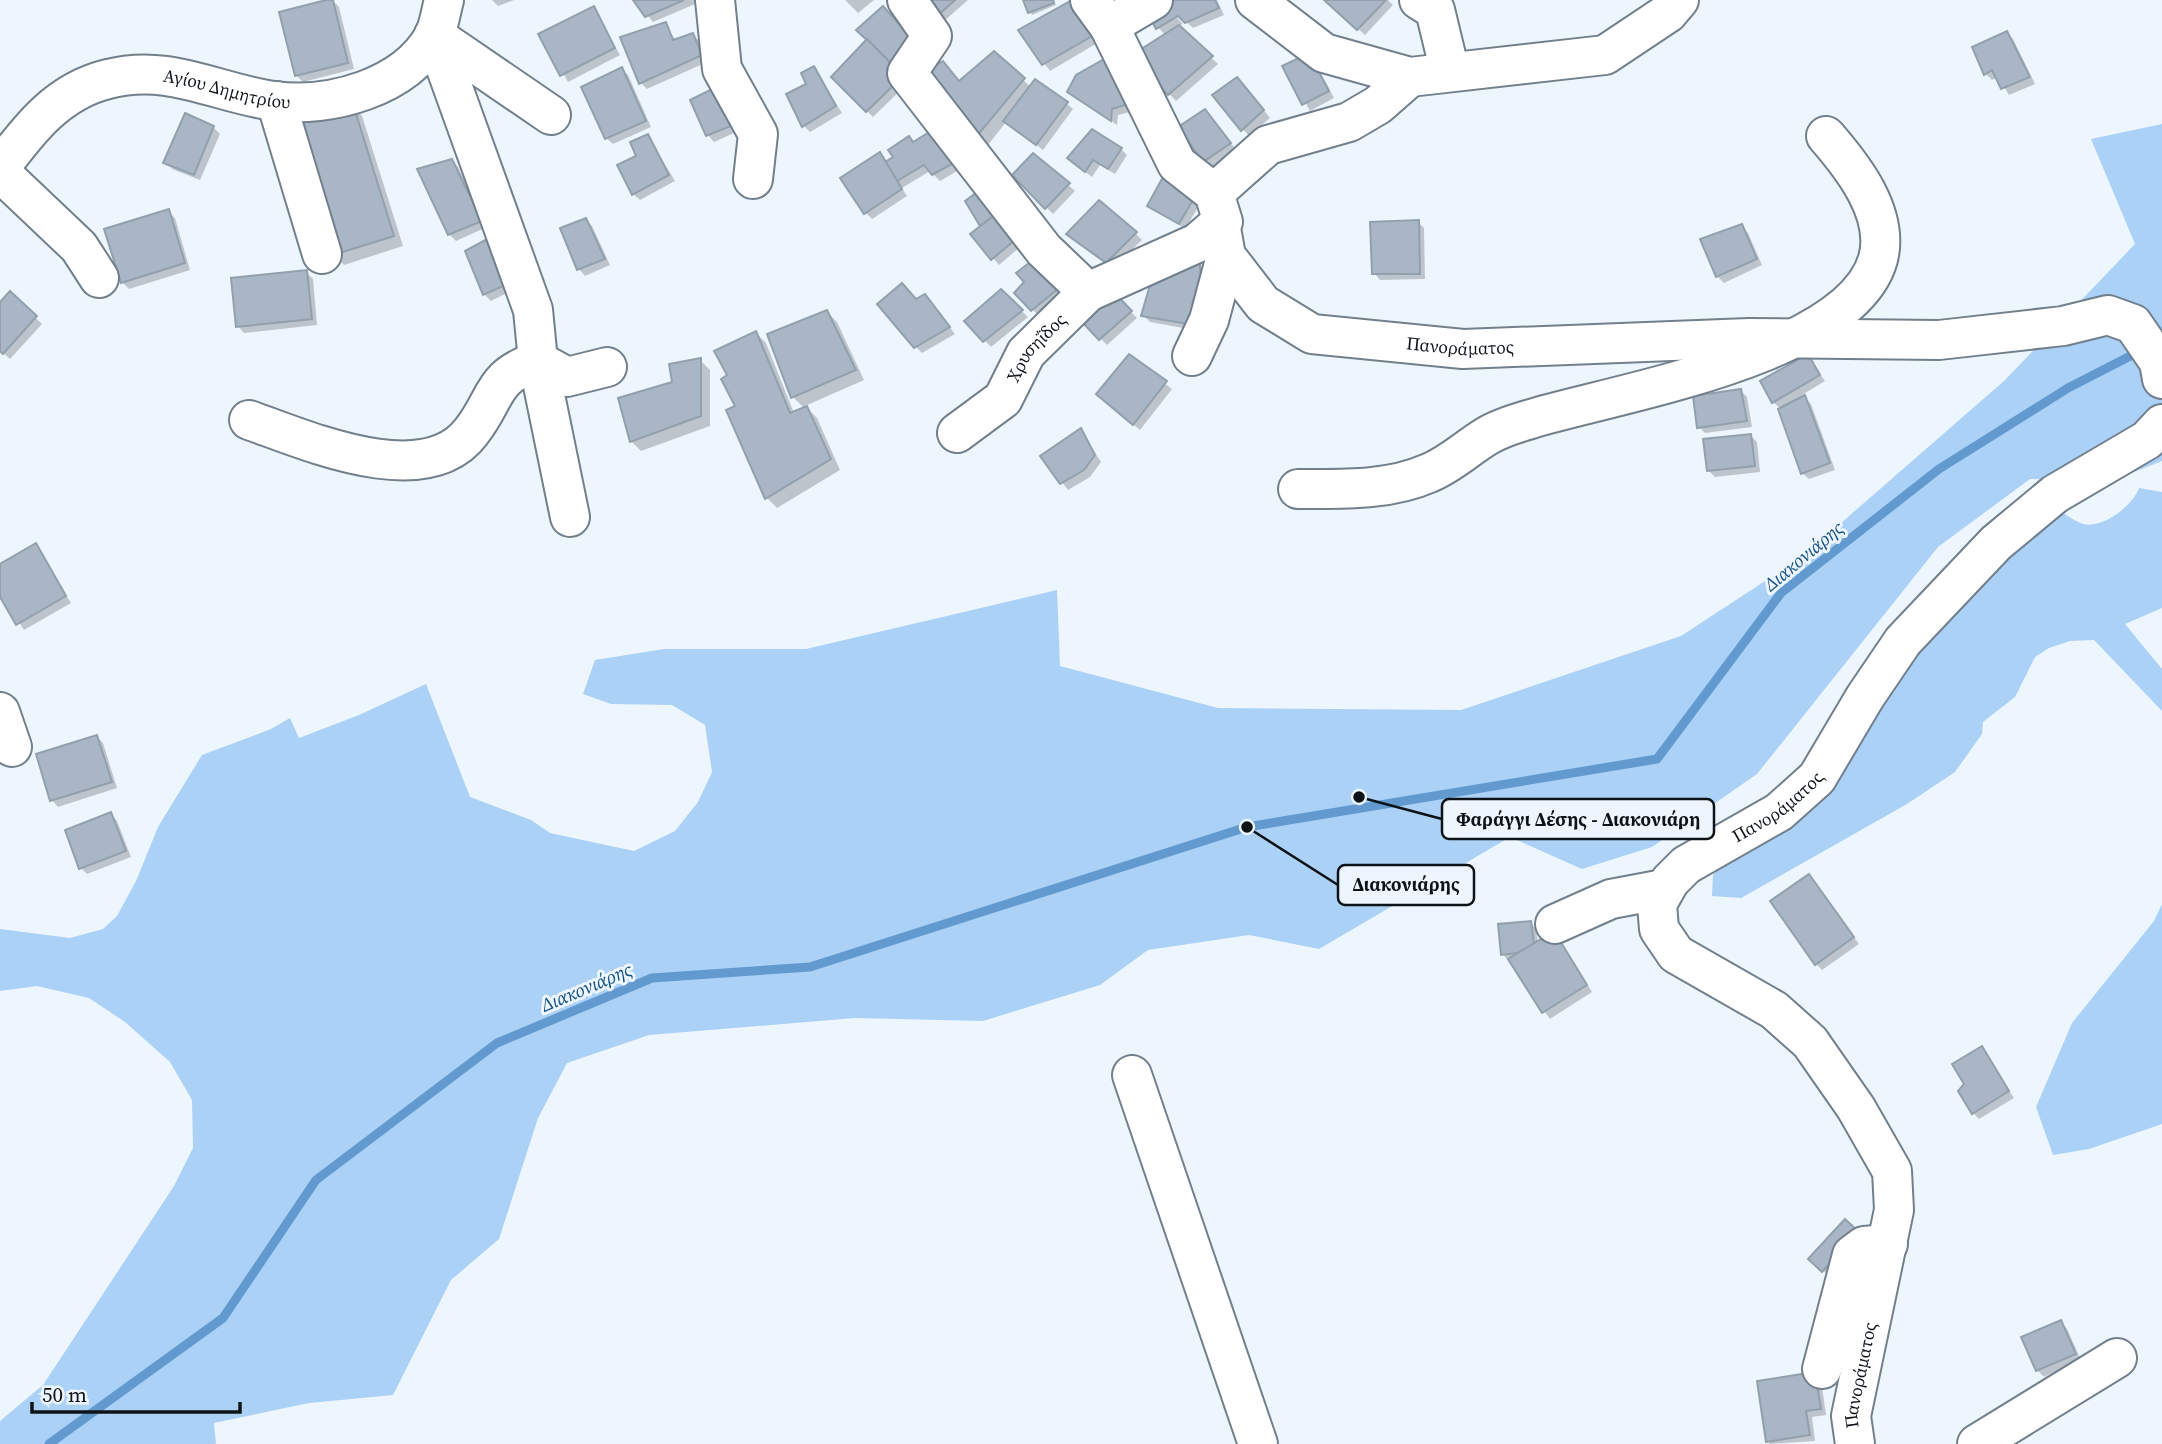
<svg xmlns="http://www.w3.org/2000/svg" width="2162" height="1444" font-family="'Source Serif 4',serif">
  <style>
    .green { fill: #abd1f6 }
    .shadow { fill: #0003 }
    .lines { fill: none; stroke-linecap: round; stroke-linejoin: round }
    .stream { stroke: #629ad0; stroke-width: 9 }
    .building { fill: #a8b6c5; stroke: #92a0ae; stroke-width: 2 }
    .minor-casing { stroke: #727f8c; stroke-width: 42 }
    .major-casing { stroke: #727f8c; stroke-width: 42 }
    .minor { stroke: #fff; stroke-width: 38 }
    .major { stroke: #fff; stroke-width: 38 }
    .labels { text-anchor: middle; stroke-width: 6; stroke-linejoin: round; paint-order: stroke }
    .street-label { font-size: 18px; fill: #0e1318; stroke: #edf6ff }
    .water-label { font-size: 19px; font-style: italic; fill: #155285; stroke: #edf6ff }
    .leader { fill: none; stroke: #0e1318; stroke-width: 2.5 }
    .callout-dot { fill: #0e1318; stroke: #edf6ff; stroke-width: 2.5 }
    .callout { fill: #edf6ff; stroke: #0e1318; stroke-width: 2.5 }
    .callout-label { font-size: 19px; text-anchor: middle; font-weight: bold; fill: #0e1318 }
  </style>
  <rect width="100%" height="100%" fill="#edf6ff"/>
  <g class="green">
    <path d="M2162,124v337l-51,20 -81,-2 -92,68 -181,227 -105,73 -70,22 -72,-32 -191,112 -70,-14 -101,15 -48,35 -117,36 -128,-3 -206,17 -82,28 -29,55 -39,121 -48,41 -58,115 -84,8 -95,20 2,21h-216v-23l43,-36 131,-199 19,-38 -1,-48 -22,-38 -45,-40 -36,-24 -52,-12 -37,5v-62l70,9 33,-9 14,-13 19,-35 22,-54 44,-72 69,-26 19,-11 9,20 60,-23 67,-31 44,113 61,23 19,13 84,18 41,-20 23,-29 14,-30 -7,-47 -33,-20 -61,-1 -28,-10 12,-34 69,-11h142l251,-59 3,76 158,42 243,2 220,-74 121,-79 202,-176 131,-137 -44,-105z"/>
    <path d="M2139,488l23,4v116l-37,16 37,45v42l-68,-71 -24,1 -21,7 -14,9 -20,40 -32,25 -1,12 -27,38 -48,32 -166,94 -29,-2 1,-21 12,-16 192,-221 123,-120 23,-5c6,3 13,9 20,11 21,5 50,-19 56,-36z"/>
    <path d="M2162,904v220l-73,25 -36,6 -17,-48 36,-84 82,-102z"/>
  </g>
  <g class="shadow">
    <path d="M332,0l7,7 15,62 -51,13 -7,-7z"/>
    <path d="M492,0h22l-16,6z"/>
    <path d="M635,0h67v1l-49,21z"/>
    <path d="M845,0h29l-16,13z"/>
    <path d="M924,0h44l-25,22z"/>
    <path d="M1024,0h30l2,5 -24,10z"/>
    <path d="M1173,0h44l7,15 -31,13 -20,-19 -2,3 12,12 -5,2 40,38 -42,37 -42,-45 32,-20 -8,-9z"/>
    <path d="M1326,0h62l5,5 -28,30z"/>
    <path d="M1074,1l25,41 -49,29 -30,-40z"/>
    <path d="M593,8l27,47 -52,27 -27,-48z"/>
    <path d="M665,24l11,17 17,-6 6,6 8,21 -60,27 -6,-6z"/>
    <path d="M2007,33l6,6 22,45 -26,11 -11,-18 -6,3 -6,-6 -12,-26z"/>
    <path d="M869,40l53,11 -14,32 -35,34 -40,-40z"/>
    <path d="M1103,61l31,50 -16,4 -1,10 -48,-34z"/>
    <path d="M1315,62l19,36 -24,13 -25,-44z"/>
    <path d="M943,63l17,19 63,-2 8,7 35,16 7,6 -30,41 -37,-28 -18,23 -39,-36z"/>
    <path d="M814,68l28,45 -32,19 -6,-6 4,-41z"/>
    <path d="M621,69l7,6 23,52 -38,17 -7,-6z"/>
    <path d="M1244,85l26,33 -21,18 -6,-7z"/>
    <path d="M726,94l17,35 -29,13 -6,-7z"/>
    <path d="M352,106l10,10 41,130 -59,19 -10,-10z"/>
    <path d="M1211,117l25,33 -25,18 -31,-41z"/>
    <path d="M213,127l7,7 -20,46 -28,-11 -6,-7z"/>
    <path d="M648,136l27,45 -35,19 -7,-6 5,-37z"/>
    <path d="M914,144l52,22 -26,15 -10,-10 -28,17 5,8 -35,23 -6,-6 14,-59 7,9z"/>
    <path d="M1121,149l6,6 -12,19 -15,-9 -8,12 -17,-13z"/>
    <path d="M1033,155l42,36 -22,23 -39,-39z"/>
    <path d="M451,161l7,6 29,60 -31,14 -7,-7 -29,-63z"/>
    <path d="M1165,177l37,24 -17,28 -35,-23z"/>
    <path d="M984,189l42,53 -27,23 -6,-7 -10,-31 -16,-25z"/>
    <path d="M168,211l7,7 15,52 -61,19 -7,-7z"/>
    <path d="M586,220l6,6 18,39 -25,11 -6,-7z"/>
    <path d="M1418,222l6,6 1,51 -45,1 -6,-7z"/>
    <path d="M1741,226l7,7 14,32 -38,18 -7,-7z"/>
    <path d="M1135,233l7,7 -29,28 -38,-28z"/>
    <path d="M467,251l48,38 -24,12 -7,-7z"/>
    <path d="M1199,266l6,6 -11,58 -44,-8 -7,-7z"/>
    <path d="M306,272l7,7 4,46 -73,8 -6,-7z"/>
    <path d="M1026,282l43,9 -30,25 -23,-23z"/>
    <path d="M1001,291l27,26 -37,30 -25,-26z"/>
    <path d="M1111,292l26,26 -30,27 -24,-24z"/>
    <path d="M10,294l32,30 -32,35 -10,-9v-45z"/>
    <path d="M916,301l15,2 24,31 -33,19 -6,-6z"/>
    <path d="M827,312l10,10 27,58 -59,26 12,12 23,52 -63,38 -10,-10 -38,-122 27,-43 10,10 28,70 11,-4 -12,-12z"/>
    <path d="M1129,356l43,33 -32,41 -36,-30z"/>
    <path d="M1807,356l18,25 -23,14 9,9 24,66 -26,9 -7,-6 -21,-64 -8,-7z"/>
    <path d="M700,360l10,10v56l-69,25 -10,-10z"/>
    <path d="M1741,391l6,6 5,30 -47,6 -6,-6z"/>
    <path d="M1081,431l20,31 -11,15 -22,13 -26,-34z"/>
    <path d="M1750,435l7,7 3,30 -45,5 -7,-7z"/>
    <path d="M35,545l36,58 -47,27 -24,-37v-27z"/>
    <path d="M97,737l6,6 14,45 -59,19 -6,-7 -14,-44z"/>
    <path d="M111,814l6,7 14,36 -44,17 -6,-6z"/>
    <path d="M1809,876l50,68 -37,26 -6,-6z"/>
    <path d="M1530,922l6,7 2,14 22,-3 32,52 -42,27 -47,-65z"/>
    <path d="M1981,1048l33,50 -35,21 -6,-6 -7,-29z"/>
    <path d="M1845,1222l-15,55 -19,-18z"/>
    <path d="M2061,1322l6,7 14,31 -37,17 -7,-7z"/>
    <path d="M1821,1380l5,35 -14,2 3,24 -45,3 -2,-3z"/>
  </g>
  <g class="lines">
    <path class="stream" d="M49,1444l174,-126 93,-138 181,-137 155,-65 158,-11 437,-140 410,-68 124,-166 158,-124 129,-81 74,-38"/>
  </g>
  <g class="building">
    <path d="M326,0h7l15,63 -53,13 -16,-64z"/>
    <path d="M633,0h51l-39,17z"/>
    <path d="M922,0h33l-19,17z"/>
    <path d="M1023,0h30l1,3 -26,10z"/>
    <path d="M1072,0l22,35 -52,30 -24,-35z"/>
    <path d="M1170,0h45l4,8 -34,15 -7,-7 -22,13 -9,-17z"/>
    <path d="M1324,0h62l-29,30z"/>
    <path d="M594,6l21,42 -55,28 -22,-42z"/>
    <path d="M883,6l34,38 -25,20 -36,-34z"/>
    <path d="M666,22l7,18 20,-7 9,22 -63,29 -19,-47z"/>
    <path d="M1179,25l34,31 -45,39 -36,-40z"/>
    <path d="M2007,31l23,46 -29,12 -9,-19 -8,5 -12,-28z"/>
    <path d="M867,39l36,37 -37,36 -35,-35z"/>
    <path d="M994,51l31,27 -48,58 -57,-62 23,-13 16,20z"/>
    <path d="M1309,53l20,38 -27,14 -20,-39z"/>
    <path d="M1104,59l25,45 -17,5 -1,12 -44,-29 9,-17z"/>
    <path d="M814,66l22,40 -34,21 -16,-33 20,-10 -5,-11z"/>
    <path d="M622,67l24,54 -41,18 -24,-52z"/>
    <path d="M1237,77l27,33 -23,21 -29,-36z"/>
    <path d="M1035,79l33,23 -32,43 -33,-24z"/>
    <path d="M720,85l18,38 -32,13 -16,-36z"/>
    <path d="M353,104l41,132 -61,19 -42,-131z"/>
    <path d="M1205,109l26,34 -28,19 -25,-35z"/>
    <path d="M185,113l29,13 -20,49 -31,-12z"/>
    <path d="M941,125l20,34 -29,16 -8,-10 -27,16 -12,-19 8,-5 -5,-7 21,-14 4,6z"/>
    <path d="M1092,129l30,19 -14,21 -15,-9 -8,12 -18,-14z"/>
    <path d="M648,134l21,41 -37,20 -15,-30 19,-9 -6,-14z"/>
    <path d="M880,152l22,37 -38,25 -24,-36z"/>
    <path d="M1033,153l37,30 -25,26 -33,-34z"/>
    <path d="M452,159l30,62 -34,14 -31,-66z"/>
    <path d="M1164,175l33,18 -18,31 -32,-18z"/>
    <path d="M984,187l16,24 -20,15 -15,-25z"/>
    <path d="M1099,200l38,32 -31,31 -40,-29z"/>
    <path d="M169,209l16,54 -64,20 -17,-54z"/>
    <path d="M1000,211l21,24 -30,25 -21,-26z"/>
    <path d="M586,218l19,41 -28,11 -17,-42z"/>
    <path d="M1419,220l1,54h-48l-2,-52z"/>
    <path d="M1742,224l15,35 -41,18 -16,-38z"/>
    <path d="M491,237l19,46 -27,12 -18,-44z"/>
    <path d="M1038,256l26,28 -33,27 -17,-18 10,-11 -8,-9z"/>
    <path d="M1200,264l1,27 -13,33 -47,-8 13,-45 18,1z"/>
    <path d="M307,270l5,49 -76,8 -5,-49z"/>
    <path d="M902,283l14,16 9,-5 25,33 -36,21 -37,-44z"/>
    <path d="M1001,289l22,21 -40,32 -19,-21z"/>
    <path d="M1111,289l21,22 -33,29 -18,-19z"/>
    <path d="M10,291l27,25 -34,38 -3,-3v-49z"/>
    <path d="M827,310l29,60 -65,28 -24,-64z"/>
    <path d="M756,331l34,82 17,-7 24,53 -66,40 -39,-89 9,-4 -14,-27 6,-4 -13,-24z"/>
    <path d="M1129,354l38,27 -34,44 -37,-31z"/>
    <path d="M1808,354l12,21 -48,28 -12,-22z"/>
    <path d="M701,358v58l-71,26 -12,-44 54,-16 -3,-18z"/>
    <path d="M1741,389l6,32 -50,7 -4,-32z"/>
    <path d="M1805,395l25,68 -29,11 -23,-65z"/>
    <path d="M1081,428l14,27 -11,15 -24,14 -20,-28z"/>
    <path d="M1751,434l4,32 -48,5 -4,-32z"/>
    <path d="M36,543l30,53 -50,29 -16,-28v-33z"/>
    <path d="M97,735l15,47 -62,19 -14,-47z"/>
    <path d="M111,812l15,39 -47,18 -14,-39z"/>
    <path d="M1809,874l45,63 -39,28 -45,-64z"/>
    <path d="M1531,921l3,23 -16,9 -17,2 -3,-31z"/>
    <path d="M1554,931l33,54 -45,28 -34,-54z"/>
    <path d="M1982,1046l27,45 -37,23 -14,-23 6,-7 -12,-20z"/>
    <path d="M1845,1219l14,13 -37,40 -14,-13z"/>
    <path d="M2061,1320l15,34 -40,17 -15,-34z"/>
    <path d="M1815,1372l6,37 -15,2 4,24 -44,7 -9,-61z"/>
  </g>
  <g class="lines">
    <g class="minor-casing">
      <g id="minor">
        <path d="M715,0l7,69 36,65 -5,45"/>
        <path d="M907,0l25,36 -25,37 137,177 44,42 109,-49 23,-20"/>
        <path d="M1255,0l69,53 86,24 195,-22 63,-42 11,-13"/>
        <path d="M1419,0l16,10 15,62"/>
        <path d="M1109,26l44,-26"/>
        <path d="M434,35l99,275 5,51 32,156"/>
        <path d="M434,35l117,80"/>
        <path d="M276,101l46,153"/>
        <path d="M0,172l79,75 20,31"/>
        <path d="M1214,193l54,-48 81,-23 29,-17 32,-28"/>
        <path d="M1192,356l17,-36 17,-64"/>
        <path d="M249,420c57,20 176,73 222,12 27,-34 19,-55 67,-71l29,16 40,-10"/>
        <path id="s1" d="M957,433l46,-34 23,-46 62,-61"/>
        <path d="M1298,489c44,0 90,2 131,-16 22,-9 38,-25 58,-37 13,-8 30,-13 44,-17 85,-26 320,-63 347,-160 12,-45 -25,-92 -52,-123"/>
        <path d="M0,712l12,35"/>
        <path d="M1555,924l56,-25 53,-10"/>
        <path d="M1132,1075l126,369"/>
        <path d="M1822,1369l30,-114 12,-9 24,-2"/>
        <path d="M1977,1444l140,-86"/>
      </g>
    </g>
    <g class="major-casing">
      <g id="major">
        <path id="s2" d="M1090,0l19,26 68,138 37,29 9,29 -3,1 6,33 37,48 49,30 151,15 286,-11 190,2 124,-14 45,-11 25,9 26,38 3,17"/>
        <path id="s3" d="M0,168c29,-39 58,-77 108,-89 61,-16 108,14 166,22 56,7 131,-13 160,-65 5,-10 7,-25 10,-36"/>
        <path id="s4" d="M1855,1444l-4,-28 43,-206 -2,-39 -36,-63 -46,-66 -36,-32 -98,-56 -17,-25 -2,-25 13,-23 16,-16 93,-53 38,-34 48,-81 38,-56 93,-98 59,-49 92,-54 15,-16"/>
      </g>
    </g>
    <use href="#minor" class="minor"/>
    <use href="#major" class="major"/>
  </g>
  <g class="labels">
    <g class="street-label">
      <text dy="6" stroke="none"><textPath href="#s3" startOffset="264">Αγίου Δημητρίου</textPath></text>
      <text dy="6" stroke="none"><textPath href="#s2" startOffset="567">Πανοράματος</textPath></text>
      <text dy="6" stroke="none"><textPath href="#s1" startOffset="119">Χρυσηΐδος</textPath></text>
      <text dy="6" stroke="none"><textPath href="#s4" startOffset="805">Πανοράματος</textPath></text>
      <text dy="6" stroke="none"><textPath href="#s4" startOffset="70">Πανοράματος</textPath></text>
    </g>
    <g class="water-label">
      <text transform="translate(1803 556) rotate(-40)" y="7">Διακονιάρης</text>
      <text transform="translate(586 987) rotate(-23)" y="7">Διακονιάρης</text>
    </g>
  </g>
  <path class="leader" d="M1359 797L1442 819M1247 827L1338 885"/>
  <g class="callout-dot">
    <circle cx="1359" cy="797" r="7"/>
    <circle cx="1247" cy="827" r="7"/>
  </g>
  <g class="callout">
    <rect x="1442" y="799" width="272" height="40" rx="7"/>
    <rect x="1338" y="865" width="136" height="40" rx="7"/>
  </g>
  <g class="callout-label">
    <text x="1578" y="826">Φαράγγι Δέσης - Διακονιάρη</text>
    <text x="1406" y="891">Διακονιάρης</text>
  </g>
  <path d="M32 1402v10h208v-10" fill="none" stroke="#0e1318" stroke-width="3.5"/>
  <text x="42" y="1402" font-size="21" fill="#0e1318" stroke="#edf6ff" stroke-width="5" paint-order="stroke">50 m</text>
</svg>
